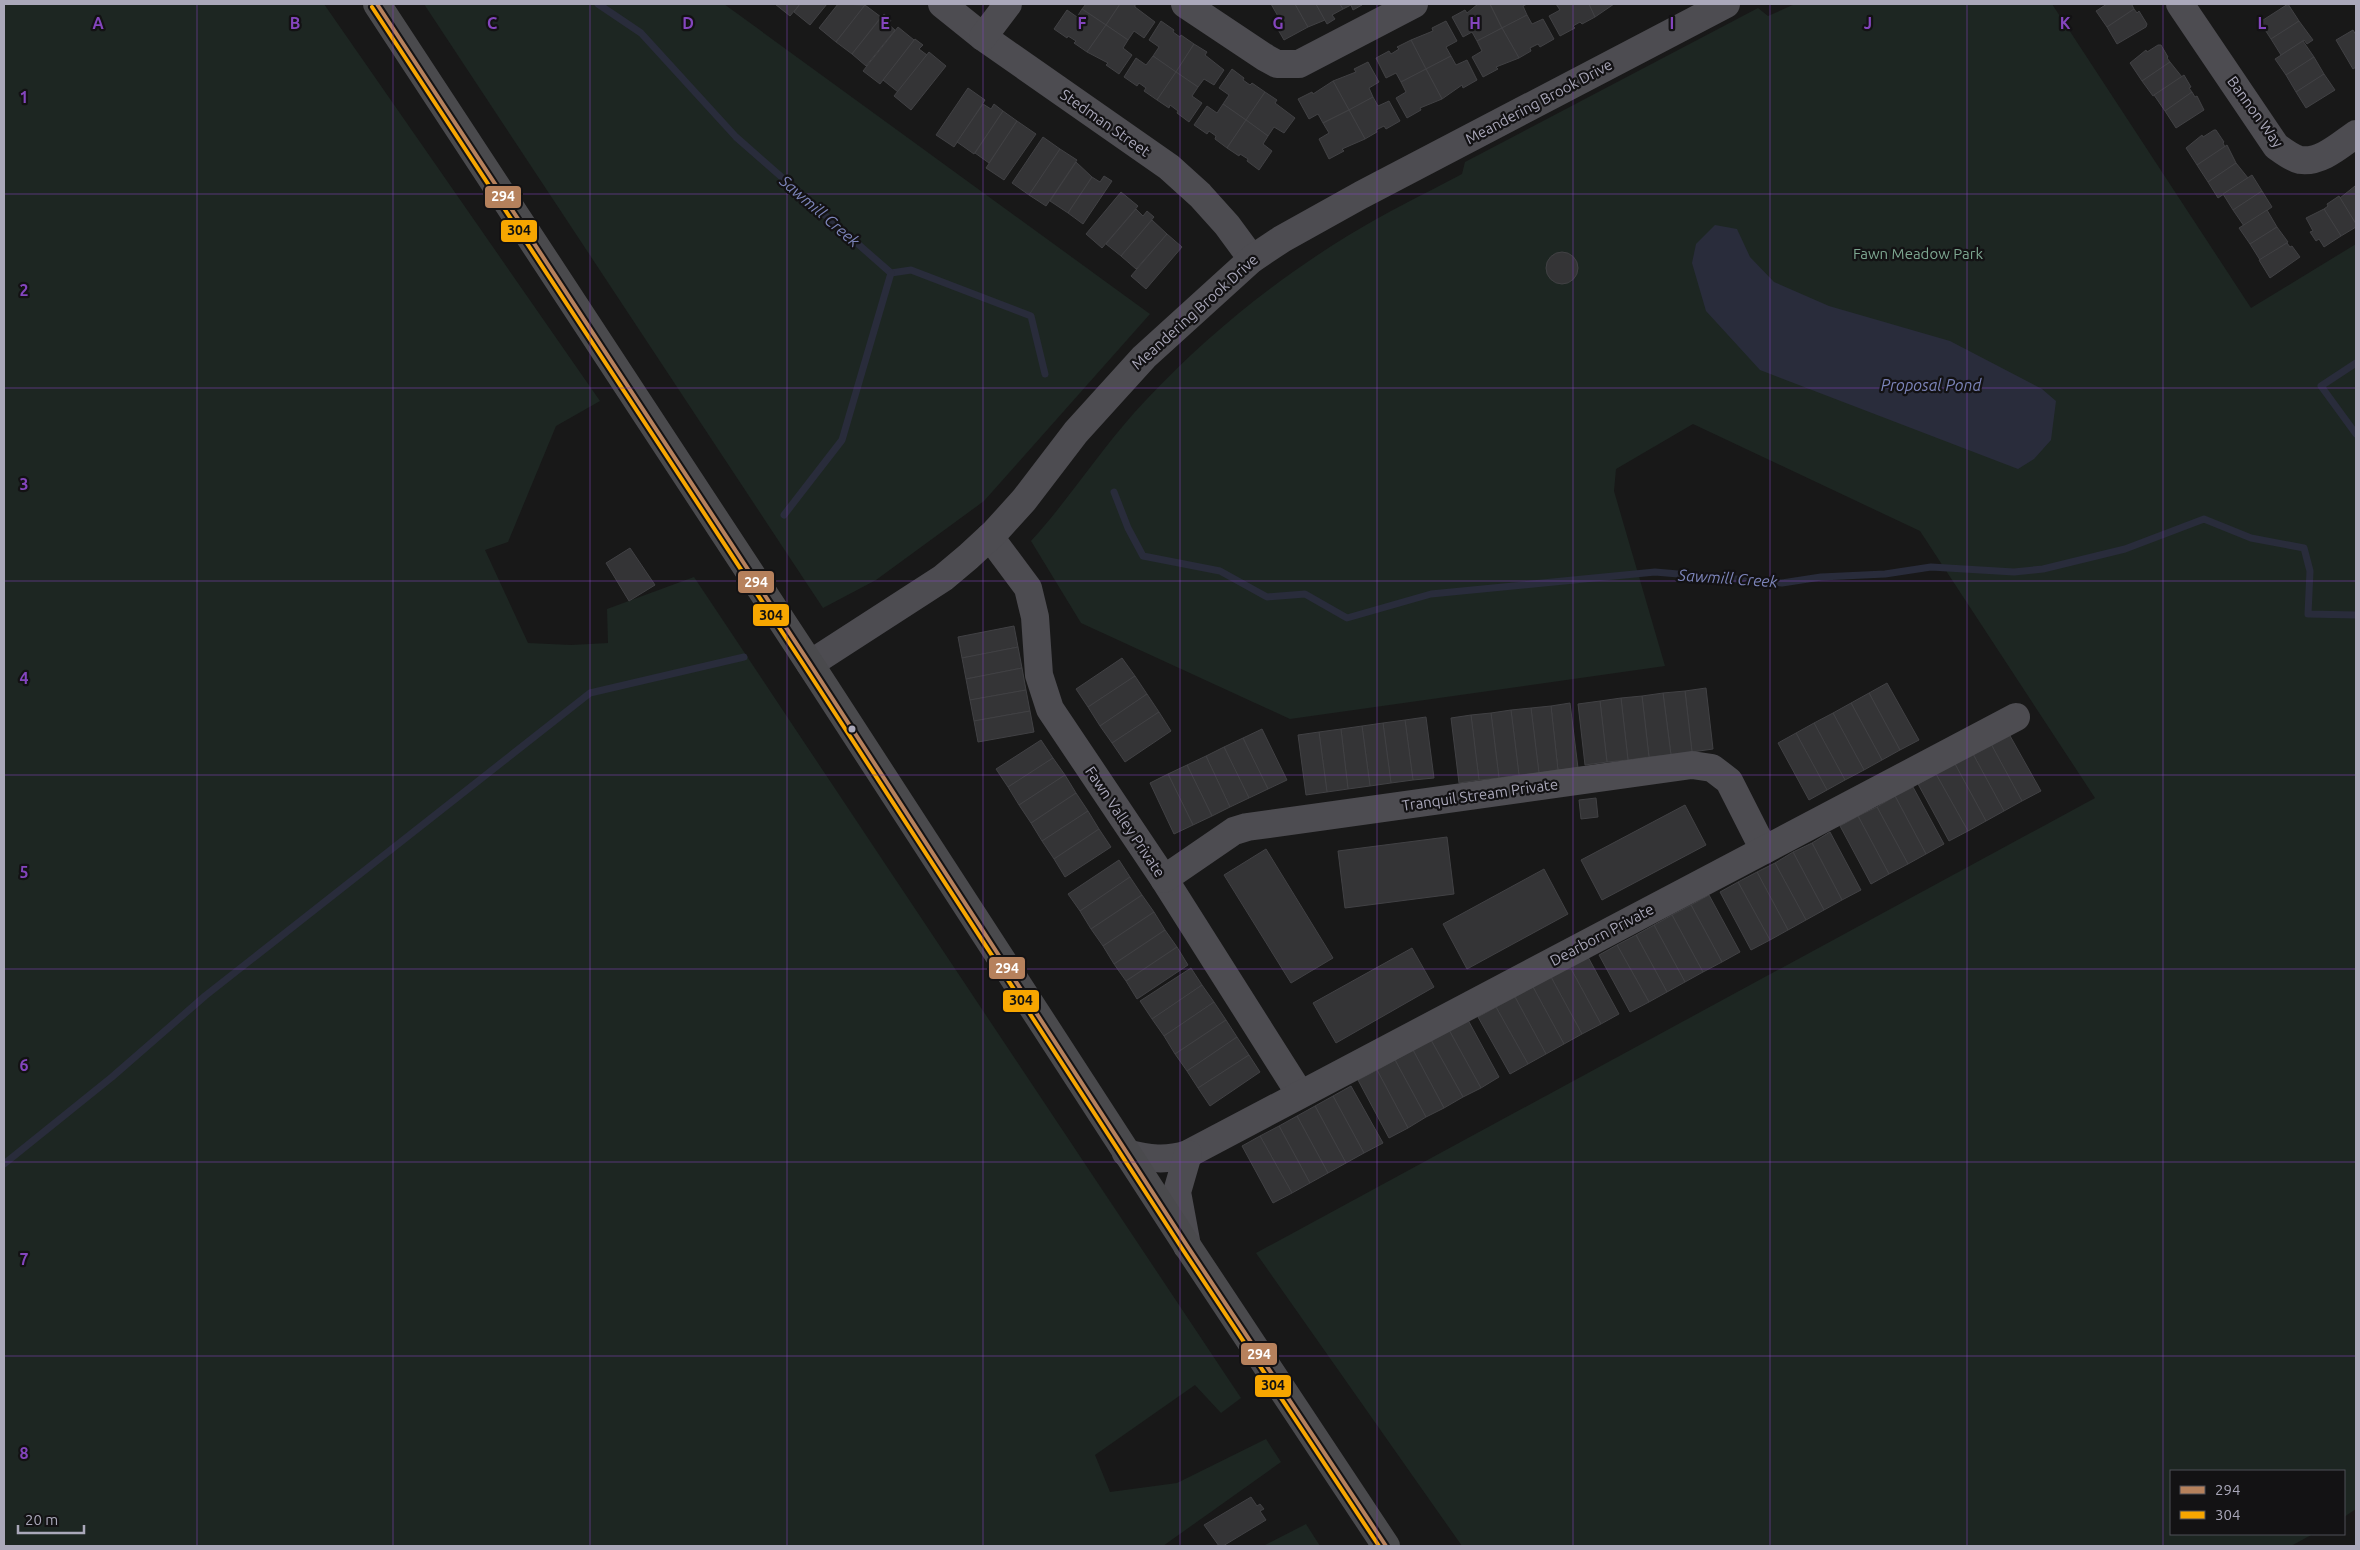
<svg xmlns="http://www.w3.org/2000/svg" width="2360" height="1550" font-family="Ubuntu,sans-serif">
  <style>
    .green { fill: #1d2622 }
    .water { fill: #292c3b }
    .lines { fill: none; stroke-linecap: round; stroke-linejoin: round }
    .stream { stroke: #292c3b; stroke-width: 7 }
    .building { fill: #343436; stroke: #414144 }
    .minor { stroke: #4d4c51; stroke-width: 28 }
    .major { stroke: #4a4a4d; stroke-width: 28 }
    .bus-1-casing { stroke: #131214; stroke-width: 8 }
    .bus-2-casing { stroke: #131214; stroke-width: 8 }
    .bus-1 { stroke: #b6815c; stroke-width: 4 }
    .bus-2 { stroke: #f7a600; stroke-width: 4 }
    .grid { fill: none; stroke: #8445be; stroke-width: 1; stroke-opacity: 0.55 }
    .bus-dot { fill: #aaa8ba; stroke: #131214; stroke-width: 2 }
    .labels { text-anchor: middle; stroke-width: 4.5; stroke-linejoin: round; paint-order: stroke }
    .street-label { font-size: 15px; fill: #aaa8ba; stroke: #131214 }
    .park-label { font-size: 15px; fill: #7da791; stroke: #131214 }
    .water-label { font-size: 16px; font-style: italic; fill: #7c84b9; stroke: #131214 }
    .grid-label { font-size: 16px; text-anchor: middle; font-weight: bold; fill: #8445be; stroke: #131214; stroke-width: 4.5; stroke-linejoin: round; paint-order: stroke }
    .line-badge { stroke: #131214; stroke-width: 2 }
    .badge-label { font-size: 14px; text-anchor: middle; font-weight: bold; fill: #fff }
    .pale-badge-label { font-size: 14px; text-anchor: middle; font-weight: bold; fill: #111 }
  </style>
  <rect width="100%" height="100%" fill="#181818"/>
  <g class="green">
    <path d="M4,4h320l276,397 -44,25 -48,116 -23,8 43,93 43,2 37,-2 -1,-34 87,-32 547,821 -20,15 -26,-28 -100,70 15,37 67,-9 89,-44 15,23 -118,84h-1159z"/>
    <path d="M424,4h300l426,310 -166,187 -108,79 -53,28z"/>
    <path d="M1795,4h257l199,304 105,-64v1265l-12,8v-46h-173v63h142l-22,12h-829l-206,-293 839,-455 -175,-267 -227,-107 -77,45 -2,22 51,175 -375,53 -209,-96 -50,-82c41,-45 73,-97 115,-141 60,-64 128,-119 203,-165 36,-22 75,-41 113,-61l3,-12 293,-154 10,8z"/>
    <path d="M1306,1524l14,22h-57z"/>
  </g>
  <path class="water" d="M1715,225l22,4 13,28 24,25 55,24 121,35 92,48 14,12 -5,39 -17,19 -16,10 -258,-99 -54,-59 -14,-48 4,-19z"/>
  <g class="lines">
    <g class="stream">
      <path d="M598,4l43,29 95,104 155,136 20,-3 120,46 14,58"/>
      <path d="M2356,363l-35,23 35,48"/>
      <path d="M1114,492l14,36 15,28 77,15 47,26 38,-3 42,24 84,-24 224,-22 127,11 39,-6 64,-3 46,-7 83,5 29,-3 82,-20 79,-30 47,19 53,10 6,23 -2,43 48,1"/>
      <path d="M784,515l58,-75 49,-167"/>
      <path d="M4,1164l108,-87 93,-81 385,-303 154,-36"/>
    </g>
  </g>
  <g class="building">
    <path d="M775,4h25l-10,12z"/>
    <path d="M800,4h27l-17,21 -16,-13z"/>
    <path d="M838,4l27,1 -29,37 -17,-14z"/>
    <path d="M1086,4h34l-14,21 -24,-16z"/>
    <path d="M1120,4h15v3l20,15 -11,16 -10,-7 -6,9 -22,-15z"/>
    <path d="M1271,4h24l13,23 -24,13 -11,-19 6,-3z"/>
    <path d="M1295,4h21l9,16 -17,7z"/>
    <path d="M1316,4h24l3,5 -11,6 3,4 -8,5z"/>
    <path d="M1340,4h21l1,1 -9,5 -2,-5 -8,4z"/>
    <path d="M1478,4h12l12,24 -25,13 -5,-9 -9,5 -11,-20 13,-7 2,3z"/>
    <path d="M1490,4h37l-4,2 4,9 -25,13z"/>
    <path d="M1556,4h33l6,13 -13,7 -2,-2 -7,4 2,2 -15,8 -11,-20 11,-6z"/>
    <path d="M1589,4h25l-19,13z"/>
    <path d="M2107,4h26l-1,1 2,4 -27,18 -11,-16z"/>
    <path d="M2288,4l11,17 -28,18 -11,-17z"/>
    <path d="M865,5l16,12 -29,37 -16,-12z"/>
    <path d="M1082,9l24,16 -19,27 -13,-9 2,-2 -8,-5 -1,2 -13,-9 13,-19 10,7z"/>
    <path d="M2134,9l3,4 2,-2 8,13 -1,3 -29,17 -10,-17z"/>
    <path d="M884,14l7,6 -3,4 7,6 -29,36 -14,-12z"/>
    <path d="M1527,15l5,9 11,-5 11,20 -14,8 -2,-3 -8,4 1,3 -12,7 -17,-30z"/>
    <path d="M1161,21l13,9 -1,2 7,5 1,-2 13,9 -18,28 -23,-16 6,-9 -10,-7z"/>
    <path d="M1446,21l11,20 -11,6 5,9 -25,13 -15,-29 22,-9 -1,-3z"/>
    <path d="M2299,21l14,19 -6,4 -3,-4 -23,15 -10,-16z"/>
    <path d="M1106,25l22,15 -5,8 9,7 -13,19 -13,-9 2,-2 -21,-11z"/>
    <path d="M898,27l16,13 -34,44 -17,-13z"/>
    <path d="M1502,28l17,30 -23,9 2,2 -15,8 -11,-20 10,-6 -5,-10z"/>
    <path d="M2353,30l3,5v32l-3,2 -17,-29z"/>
    <path d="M915,39l8,6 -4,4 8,6 -29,37 -15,-12z"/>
    <path d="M1411,40l15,29 -25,13 -5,-9 -10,5 -10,-20 13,-7 2,3 8,-5 -2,-2z"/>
    <path d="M2303,41l11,16 -28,18 -11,-16z"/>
    <path d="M1194,44l13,8 -2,3 19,15 -10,15 -10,-6 -6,8 -22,-15z"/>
    <path d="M2158,45h3l7,12 -1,1 3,4 -28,19 -12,-18 16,-13 1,2z"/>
    <path d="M929,52l17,14 -35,44 -17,-14z"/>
    <path d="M1153,56l23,16 -19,28 -13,-9 2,-3 -7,-5 -2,3 -13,-9 12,-19 10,7z"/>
    <path d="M1451,56l5,9 11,-5 10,20 -14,8 -1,-3 -20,14 -16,-30z"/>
    <path d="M2314,57l10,17 -28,18 -10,-17z"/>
    <path d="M1368,62l11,20 -10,6 4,9 -24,13 -16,-29 23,-9 -2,-3z"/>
    <path d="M2170,62l12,15 -29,19 -11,-15z"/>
    <path d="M1232,69l12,9 -1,2 7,5 2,-2 13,9 -19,28 -23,-16 6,-9 -10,-7z"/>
    <path d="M1426,69l16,30 -22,9 1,2 -14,8 -11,-20 10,-6 -5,-10z"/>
    <path d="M1176,72l22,15 -6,9 10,7 -13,19 -12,-9 1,-2 -8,-6 -1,3 -12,-8z"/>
    <path d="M2324,74l11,16 -29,18 -10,-16z"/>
    <path d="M2184,75l7,12 -2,1 3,4 -27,19 -11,-16z"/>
    <path d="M1333,81l16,29 -26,13 -5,-9 -9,5 -11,-20 14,-7 1,2z"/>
    <path d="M968,88l17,12 -31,47 -18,-12z"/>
    <path d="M1265,92l12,8 -2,3 20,15 -11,15 -10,-6 -6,9 -22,-16z"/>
    <path d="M2192,92l3,5 2,-1 7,14 -28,18 -11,-17z"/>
    <path d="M1373,97l5,9 11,-5 11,20 -14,8 -2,-3 -8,4 1,2 -12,7 -16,-29z"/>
    <path d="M983,104l8,5 3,-5 9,7 -29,43 -17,-12z"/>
    <path d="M1223,104l23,16 -19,28 -12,-9 1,-3 -7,-5 -2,3 -13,-9 13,-19 10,7z"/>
    <path d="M1349,110l16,29 -23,10 2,2 -15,8 -10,-20 10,-6 -6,-10z"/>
    <path d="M1003,111l14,10 -28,42 -14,-10z"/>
    <path d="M1246,120l22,16 -5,8 9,7 -13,19 -12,-9 1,-2 -8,-5 -1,2 -12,-8z"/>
    <path d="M1017,121l19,13 -32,46 -18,-12z"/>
    <path d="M2214,130h2l8,12 -1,1 2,4 -28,18 -11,-17 16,-13 1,2z"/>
    <path d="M1043,137l17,12 -31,46 -17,-12z"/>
    <path d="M2227,145l9,18 -28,19 -11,-17z"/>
    <path d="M1060,149l17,11 -31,46 -17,-11z"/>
    <path d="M1076,162l16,15 -24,36 -18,-12z"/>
    <path d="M2236,163l12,15 -30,20 -10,-16z"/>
    <path d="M2252,175l10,16 -29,19 -10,-16z"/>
    <path d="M1104,176l8,5 -29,43 -15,-11 24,-36 8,5z"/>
    <path d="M2355,186l1,3v35l-16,-26z"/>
    <path d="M2262,191l10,16 -28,19 -11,-16z"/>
    <path d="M1121,192l17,14 -36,42 -16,-14z"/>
    <path d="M2339,196l17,28v3l-15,9 -17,-27 4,-3 -1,-2z"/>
    <path d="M1136,209l7,7 4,-5 7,6 -33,39 -15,-12z"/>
    <path d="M2324,209l17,27 -17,11 -5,-8 -3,2 -6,-9 3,-1 -7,-13z"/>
    <path d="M2267,210l10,17 -27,17 -11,-16z"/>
    <path d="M1152,220l15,14 -31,35 -15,-13z"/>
    <path d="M2277,227l11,15 -28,18 -10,-16z"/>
    <path d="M1167,234l15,13 -36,42 -15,-13z"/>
    <path d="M2287,243l3,4 2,-1 8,11 -30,21 -11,-18z"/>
    <circle cx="1562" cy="268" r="16"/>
    <path d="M630,548l25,37 -26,16 -23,-38z"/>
    <path d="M1014,626l4,21 -56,11 -4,-21z"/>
    <path d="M1018,647l4,21 -56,11 -4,-21z"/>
    <path d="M1122,658l13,18 -47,31 -12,-18z"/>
    <path d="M1022,668l4,22 -56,10 -4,-21z"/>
    <path d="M1135,676l12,18 -47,32 -12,-19z"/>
    <path d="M1887,683l32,57 -19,10 -31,-57z"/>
    <path d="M1706,688l7,61 -21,3 -7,-61z"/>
    <path d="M1026,690l4,21 -56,10 -4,-21z"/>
    <path d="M1685,691l7,61 -21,3 -8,-62z"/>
    <path d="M1663,693l8,62 -22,2 -7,-61z"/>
    <path d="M1869,693l31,57 -18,10 -31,-57z"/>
    <path d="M1147,694l12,18 -47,31 -12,-17z"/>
    <path d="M1642,696l7,61 -21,3 -7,-62z"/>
    <path d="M1621,698l7,62 -21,2 -7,-61z"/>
    <path d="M1600,701l7,61 -22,3 -7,-61z"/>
    <path d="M1570,703l8,65 -20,2 -7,-64z"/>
    <path d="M1851,703l31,57 -18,10 -31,-57z"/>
    <path d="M1551,706l7,64 -19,3 -8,-65z"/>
    <path d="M1531,708l8,65 -20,2 -8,-65z"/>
    <path d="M1511,710l8,65 -20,3 -8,-65z"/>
    <path d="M1030,711l4,21 -56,10 -4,-21z"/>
    <path d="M1159,712l12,19 -46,31 -13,-19z"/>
    <path d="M1491,713l8,65 -20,2 -8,-65z"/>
    <path d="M1833,713l31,57 -19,10 -31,-57z"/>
    <path d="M1471,715l8,65 -20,3 -8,-65z"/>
    <path d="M1426,717l8,61 -21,2 -8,-60z"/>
    <path d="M1405,720l8,60 -22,3 -8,-60z"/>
    <path d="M1383,723l8,60 -21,3 -8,-60z"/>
    <path d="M1814,723l31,57 -18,10 -31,-57z"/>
    <path d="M1362,726l8,60 -22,3 -7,-60z"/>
    <path d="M1262,729l25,51 -19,9 -25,-51z"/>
    <path d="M1341,729l7,60 -21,3 -8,-60z"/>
    <path d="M1319,732l8,60 -21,3 -8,-60z"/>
    <path d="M1796,733l31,57 -18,10 -31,-57z"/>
    <path d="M2009,734l32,57 -19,10 -31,-57z"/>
    <path d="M1243,738l25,51 -19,9 -25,-51z"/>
    <path d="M1041,740l12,18 -45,29 -12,-18z"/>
    <path d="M1991,744l31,57 -18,10 -31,-57z"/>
    <path d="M1224,747l25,51 -19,9 -24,-51z"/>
    <path d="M1973,754l31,57 -18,10 -31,-57z"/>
    <path d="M1206,756l24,51 -18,9 -25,-51z"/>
    <path d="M1053,758l12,17 -46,30 -11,-18z"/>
    <path d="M1955,764l31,57 -18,10 -32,-57z"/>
    <path d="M1187,765l25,51 -19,9 -25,-51z"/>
    <path d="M1168,774l25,51 -19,9 -24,-51z"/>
    <path d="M1936,774l32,57 -19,10 -31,-57z"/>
    <path d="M1065,775l11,18 -45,30 -12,-18z"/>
    <path d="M1913,787l31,57 -18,10 -31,-58z"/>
    <path d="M1076,793l12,18 -46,30 -11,-18z"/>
    <path d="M1895,796l31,58 -18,10 -31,-57z"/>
    <path d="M1596,798l2,19 -17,2 -2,-19z"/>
    <path d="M1685,805l21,40 -104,55 -21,-40z"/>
    <path d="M1877,807l31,57 -19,10 -31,-58z"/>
    <path d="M1088,811l11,18 -45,30 -12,-18z"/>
    <path d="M1858,816l31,58 -18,10 -31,-58z"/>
    <path d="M1099,829l12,18 -46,30 -11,-18z"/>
    <path d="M1830,832l31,58 -19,10 -30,-57z"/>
    <path d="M1447,837l7,57 -109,14 -7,-57z"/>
    <path d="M1812,843l30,57 -18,10 -31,-58z"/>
    <path d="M1266,849l67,109 -42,25 -67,-108z"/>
    <path d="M1793,852l31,58 -18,10 -31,-57z"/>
    <path d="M1119,860l11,17 -50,34 -12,-17z"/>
    <path d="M1775,863l31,57 -18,10 -31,-58z"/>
    <path d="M1544,869l24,45 -101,55 -24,-45z"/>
    <path d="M1757,872l31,58 -18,10 -32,-58z"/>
    <path d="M1130,877l12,18 -51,34 -11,-18z"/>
    <path d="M1738,882l32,58 -19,10 -31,-58z"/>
    <path d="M1142,895l12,17 -51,34 -12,-17z"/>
    <path d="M1709,895l31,57 -18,10 -31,-57z"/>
    <path d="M1691,905l31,57 -19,10 -31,-57z"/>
    <path d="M1154,912l11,18 -51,34 -11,-18z"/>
    <path d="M1672,915l31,57 -18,10 -31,-57z"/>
    <path d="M1654,925l31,57 -18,10 -31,-57z"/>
    <path d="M1165,930l12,17 -51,34 -12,-17z"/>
    <path d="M1636,935l31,57 -18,10 -32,-57z"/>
    <path d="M1617,945l32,57 -19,10 -31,-57z"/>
    <path d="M1177,947l11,18 -51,34 -11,-18z"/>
    <path d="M1412,948l22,39 -98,56 -23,-40z"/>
    <path d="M1588,957l31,57 -18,10 -31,-57z"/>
    <path d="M1570,967l31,57 -19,10 -31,-57z"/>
    <path d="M1191,968l11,17 -50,34 -12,-18z"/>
    <path d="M1551,977l31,57 -18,10 -31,-57z"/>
    <path d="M1202,985l12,17 -50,34 -12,-17z"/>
    <path d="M1533,987l31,57 -18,10 -31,-57z"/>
    <path d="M1515,997l31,57 -18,10 -32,-57z"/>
    <path d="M1214,1002l12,18 -51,34 -11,-18z"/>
    <path d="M1496,1007l32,57 -18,10 -32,-57z"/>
    <path d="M1226,1020l11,17 -50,34 -12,-17z"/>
    <path d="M1468,1020l31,57 -18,11 -32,-58z"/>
    <path d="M1449,1030l32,58 -18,9 -32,-57z"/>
    <path d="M1237,1037l12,18 -51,33 -11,-17z"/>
    <path d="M1431,1040l32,57 -19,11 -31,-58z"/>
    <path d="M1413,1050l31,58 -18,9 -31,-57z"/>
    <path d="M1249,1055l11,17 -50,34 -12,-18z"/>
    <path d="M1395,1060l31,57 -18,11 -31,-58z"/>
    <path d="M1377,1070l31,58 -19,10 -31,-58z"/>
    <path d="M1351,1086l32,57 -19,10 -31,-57z"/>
    <path d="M1333,1096l31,57 -18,10 -31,-57z"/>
    <path d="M1315,1106l31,57 -18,10 -31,-57z"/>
    <path d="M1297,1116l31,57 -18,10 -31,-57z"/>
    <path d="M1279,1126l31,57 -18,10 -32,-57z"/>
    <path d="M1260,1136l32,57 -19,10 -31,-57z"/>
    <path d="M1251,1497l6,9 3,-2 4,5 -4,2 6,9 -43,26h-4l-15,-21z"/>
  </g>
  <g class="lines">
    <g class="minor">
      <path d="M942,4l41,33 186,130 31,28 27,30 25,34"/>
      <path d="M1185,4l81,54 11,6h22l115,-60"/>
      <path d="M2180,4l96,142c7,5 16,12 24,14 21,3 40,-15 56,-26"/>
      <path d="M983,37l25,-33"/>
      <path d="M990,537l38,51 7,29 4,58 11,34 114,170 136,215"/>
      <path d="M810,664l133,-86 25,-21 27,-25 29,-32 52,-68 68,-75 108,-98 30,-20 79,-44 365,-191"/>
      <path d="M1164,879l70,-48 13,-4 445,-62 20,3 17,13 35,69"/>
      <path d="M1126,1153c23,6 40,8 62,1l828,-437"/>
      <path d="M1187,1246l-10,-54 11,-38"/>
    </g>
    <path class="major" d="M377,4l433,660 378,583 198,299"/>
    <g class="bus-1-casing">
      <path id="bus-1" d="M377,4l433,660 378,583 198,299"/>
    </g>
    <g class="bus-2-casing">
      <path id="bus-2" d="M372,7l433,660 378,583 196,296"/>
    </g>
    <use href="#bus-1" class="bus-1"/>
    <use href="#bus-2" class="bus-2"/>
  </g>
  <path class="grid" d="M197,4v1542M393,4v1542M590,4v1542M787,4v1542M983,4v1542M1180,4v1542M1377,4v1542M1573,4v1542M1770,4v1542M1967,4v1542M2163,4v1542M4,194h2352M4,388h2352M4,581h2352M4,775h2352M4,969h2352M4,1162h2352M4,1356h2352"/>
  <circle class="bus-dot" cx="852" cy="729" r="4.5"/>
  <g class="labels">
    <g class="street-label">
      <text transform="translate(1539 102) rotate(-28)" y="5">Meandering Brook Drive</text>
      <text transform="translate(2255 112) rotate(54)" y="5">Bannon Way</text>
      <text transform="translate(1105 123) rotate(35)" y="5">Stedman Street</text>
      <text transform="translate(1195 312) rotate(-42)" y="5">Meandering Brook Drive</text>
      <text transform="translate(1480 795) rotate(-8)" y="5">Tranquil Stream Private</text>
      <text transform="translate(1125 822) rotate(56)" y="5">Fawn Valley Private</text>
      <text transform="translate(1602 935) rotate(-28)" y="5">Dearborn Private</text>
    </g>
    <g class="park-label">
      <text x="1918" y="259">Fawn Meadow Park</text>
    </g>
    <g class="water-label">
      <text transform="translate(820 211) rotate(41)" y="6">Sawmill Creek</text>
      <text x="1931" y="391">Proposal Pond</text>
      <text transform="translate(1728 578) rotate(4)" y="6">Sawmill Creek</text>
    </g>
  </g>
  <g class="grid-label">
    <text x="98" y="29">A</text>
    <text x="295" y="29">B</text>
    <text x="492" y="29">C</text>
    <text x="688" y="29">D</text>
    <text x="885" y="29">E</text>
    <text x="1082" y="29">F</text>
    <text x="1278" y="29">G</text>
    <text x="1475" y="29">H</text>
    <text x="1672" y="29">I</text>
    <text x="1868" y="29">J</text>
    <text x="2065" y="29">K</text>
    <text x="2262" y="29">L</text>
    <text x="24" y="103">1</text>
    <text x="24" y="296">2</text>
    <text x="24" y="490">3</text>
    <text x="24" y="684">4</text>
    <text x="24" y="878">5</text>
    <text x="24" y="1071">6</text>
    <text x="24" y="1265">7</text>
    <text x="24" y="1459">8</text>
  </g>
  <g class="line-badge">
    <rect x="484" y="185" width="38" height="24" rx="5" fill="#b6815c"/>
    <rect x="500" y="219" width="38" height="24" rx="5" fill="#f7a600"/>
    <rect x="737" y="570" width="38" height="24" rx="5" fill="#b6815c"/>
    <rect x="752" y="603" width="38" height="24" rx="5" fill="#f7a600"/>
    <rect x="988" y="956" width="38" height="24" rx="5" fill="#b6815c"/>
    <rect x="1002" y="989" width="38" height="24" rx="5" fill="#f7a600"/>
    <rect x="1240" y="1342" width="38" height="24" rx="5" fill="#b6815c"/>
    <rect x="1254" y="1374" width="38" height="24" rx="5" fill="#f7a600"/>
  </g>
  <g class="badge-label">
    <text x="503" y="201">294</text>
    <text x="756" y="587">294</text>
    <text x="1007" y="973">294</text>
    <text x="1259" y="1359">294</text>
  </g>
  <g class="pale-badge-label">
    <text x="519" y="235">304</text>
    <text x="771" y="620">304</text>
    <text x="1021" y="1005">304</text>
    <text x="1273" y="1390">304</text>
  </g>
  <rect width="2360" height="1550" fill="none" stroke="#aaa8ba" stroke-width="10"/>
  <rect x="2170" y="1470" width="175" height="65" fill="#131214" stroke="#4f4e56"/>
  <rect x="2180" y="1486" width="25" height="8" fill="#b6815c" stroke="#4f4e56"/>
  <text x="2215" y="1495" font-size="15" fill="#aaa8ba">294</text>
  <rect x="2180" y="1511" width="25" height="8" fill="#f7a600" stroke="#4f4e56"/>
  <text x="2215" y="1520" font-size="15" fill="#aaa8ba">304</text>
  <path d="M18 1525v8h66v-8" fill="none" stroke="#aaa8ba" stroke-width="2.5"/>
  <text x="25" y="1525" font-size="15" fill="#aaa8ba" stroke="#131214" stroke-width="4" paint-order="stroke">20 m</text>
</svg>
